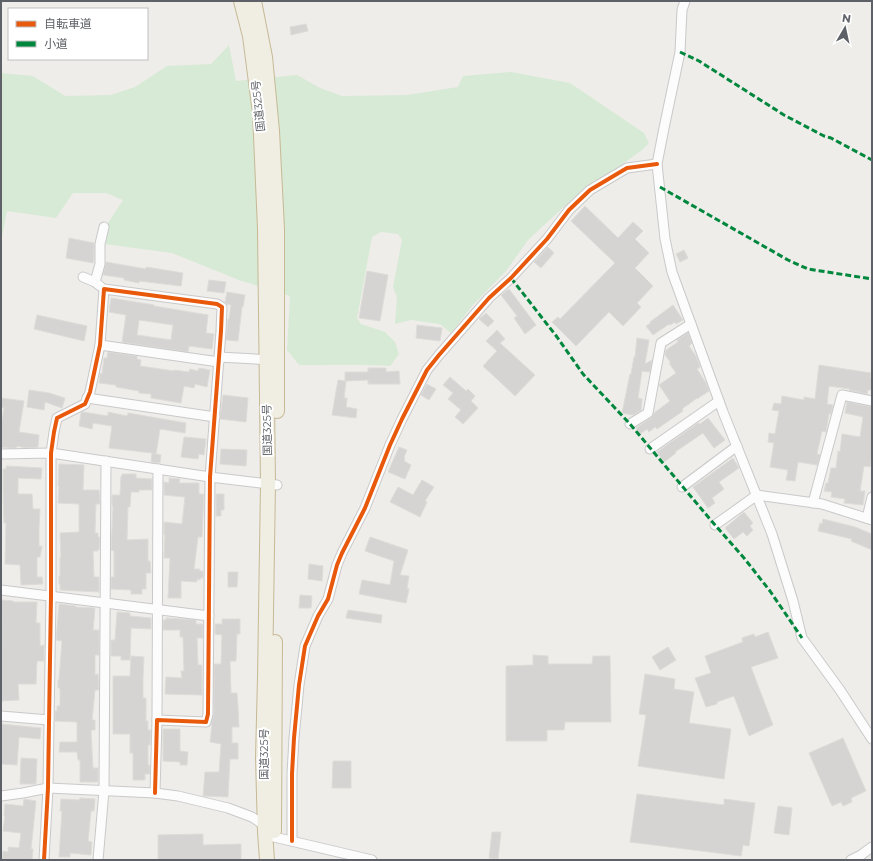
<svg xmlns="http://www.w3.org/2000/svg" width="873" height="861" font-family="Montserrat,'Noto Sans JP',sans-serif">
  <style>
    .green { fill: #d7ead5 }
    .building { fill: #d5d4d2; stroke: #dedcd8; fill-rule: evenodd }
    .lines { fill: none; stroke-linecap: round; stroke-linejoin: round }
    .minor-casing { stroke: #cac9ca; stroke-width: 11 }
    .highway-casing { stroke: #c6b995; stroke-width: 16 }
    .minor { stroke: #fcfcfc; stroke-width: 9 }
    .highway { stroke: #f0ede2; stroke-width: 14 }
    .quiet { stroke: #00873e; stroke-width: 3; stroke-dasharray: 6 3; stroke-linecap: butt }
    .cycleway-casing { stroke: #fff; stroke-width: 6 }
    .cycleway { stroke: #e8590c; stroke-width: 4 }
    .labels { text-anchor: middle; stroke-width: 4; stroke-linejoin: round; paint-order: stroke }
    .street-label { font-size: 11px; fill: #5e6167; stroke: #fff }
  </style>
  <rect width="100%" height="100%" fill="#eeede9"/>
  <path class="green" d="M229,45l7,36 61,-6 23,13 22,8 65,-1 51,-8 5,-11 48,-4 59,11 74,50 5,10 -7,7 -76,55 -38,35 -22,31 -33,34 -22,28 -11,-9 -29,-4 -16,4 2,-27 -4,-10 9,-47 -4,-6 -17,-2 -9,5 -15,81 4,6 24,8 10,10 4,12 -9,12c-30,-2 -61,-1 -91,-1l-12,-15 3,-54 -51,-16 -67,-27 -67,-9 3,-21 15,-23 -17,-7h-33l-17,25 -49,-7 -6,31v-169l32,3 32,20 46,-1 24,-8 32,-21 44,-2z"/>
  <g class="building">
    <path d="M306,24l2,7 -17,4 -1,-8z"/>
    <path d="M585,206l33,32 15,-16 10,9 -8,8 14,14 -14,15 18,18 -16,17 4,4 -18,19 -14,-14 -33,34 -24,-24 6,-5 2,2 55,-56 -44,-42z"/>
    <path d="M69,238l25,5v14l-1,6 -27,-5z"/>
    <path d="M548,247l6,6 -13,15 -7,-6z"/>
    <path d="M684,250l4,8 -8,4 -4,-8z"/>
    <path d="M106,262l40,7v-2l37,6 -2,13 -42,-5v2l-15,-3v-2l-21,-3z"/>
    <path d="M367,271l21,4 -8,46 -21,-3z"/>
    <path d="M209,280l17,2 -2,11 -17,-2z"/>
    <path d="M509,289l27,36 -11,9 -11,-16 3,-2 -16,-21z"/>
    <path d="M227,292l18,3 -2,12h-1l-4,34 -12,-1 2,-21h1l2,-14 -4,-1 -2,-2z"/>
    <path d="M111,298l43,7v1l54,9 -2,18 8,1 -2,15 -23,-3 -1,6 -66,-10 4,-27 -17,-3zM139,320l34,5 -2,15 -34,-5z"/>
    <path d="M673,305l10,15 -7,4 -1,-2 -5,3 -1,-1 -16,11 -7,-9 5,-3 -1,-1z"/>
    <path d="M486,313l8,8 -6,6 -9,-8z"/>
    <path d="M37,315l50,11 -3,15 -50,-12z"/>
    <path d="M417,325l25,3 -2,13 -24,-3z"/>
    <path d="M497,330l8,9 -5,4 35,32 -20,21 -32,-30 14,-15 -11,-10z"/>
    <path d="M688,333l4,10 -3,3 7,10 4,11 -3,2 9,14 3,8 -12,8v-1l-15,11 1,2 -26,18 -2,-2 -6,5 -2,-3 -7,5 -4,-6 15,-10 2,-2 1,-3 16,-12 -11,-16 17,-12 -7,-10h2l-6,-8 1,-5 12,-8 -1,-2z"/>
    <path d="M637,338l12,2 -4,24 7,-4 -2,12 -8,-1 -4,27 4,1 -1,11 -8,5 -11,-2 8,-39h1l3,-17h1z"/>
    <path d="M108,352l29,4v3l4,1 -1,6 34,5v-1l15,2 1,-3 8,2 1,-3 11,2 -3,17 -12,-3 -1,4 -10,-2 -3,17 -30,-5v-4l-12,-1v-2l-23,-4v-2l-17,-2 1,-10 2,1 2,-16h3z"/>
    <path d="M819,365l52,8 -1,5 2,1v11h-4l-1,4 -18,-4 1,-1 -21,-3 -2,18 6,1 -2,9h-2l-3,18 -4,-1 -5,23 3,1 -3,10 -19,-3 -3,19 -9,-1 2,-10 -18,-3 4,-24 -6,-1 1,-9 6,1 4,-23 -7,-1 2,-7 7,1 1,-8 22,4v-3l11,2z"/>
    <path d="M368,368h18v4l13,-1 1,13h-32v-4l-23,1v-9h23z"/>
    <path d="M450,377l16,14 2,-2 7,7 -4,5 7,7 -15,16 -8,-7 6,-7 -13,-11 5,-6 -10,-8z"/>
    <path d="M338,380l8,1 -2,17h3l-1,9 11,2 -1,9 -24,-3z"/>
    <path d="M427,384l9,5 -7,11 -8,-5z"/>
    <path d="M29,390l20,3 16,5 -3,10 -17,-6 -1,8 -17,-3z"/>
    <path d="M223,395l25,3 -2,24 -26,-3z"/>
    <path d="M1,398l23,3 -5,31 20,3 -1,12 -12,1 -9,-2 -1,2h-7l-8,-1v-21l3,-18 -3,-1z"/>
    <path d="M847,402l25,5v47l-2,13 -6,-1 -4,25h5l-2,14 -19,-2 1,-4 -14,-2 1,-5 -8,-1 2,-8h2l3,-15h5l2,-17 2,1 2,-18 18,3 3,-20 -18,-4z"/>
    <path d="M83,412l25,4v-4l19,4 1,-3 58,10 -1,10 -25,-4 -4,25 -3,-1 8,2 -1,8 -9,-1 1,-9 -43,-5 3,-22 -19,-3 -1,6 -13,-3 2,-13z"/>
    <path d="M708,418l17,22 -11,8 -11,-15 -28,19 1,1 -12,9 -7,-10 41,-29 2,1z"/>
    <path d="M184,437l22,2 -2,16 -5,-1 -1,5 -17,-2z"/>
    <path d="M399,447l8,3 -3,7 1,1 -1,3 7,4 -6,14 -17,-7z"/>
    <path d="M221,449l26,1 -1,16 -26,-2z"/>
    <path d="M733,458l6,10 -20,14 5,7 -12,9 3,5 -7,5 -15,-21z"/>
    <path d="M59,464l25,1 -1,25h16l1,14h-4l-1,29h3v4h2l-1,13 -1,-1v2h-5l1,26h5v15l-39,-2v-6h-1v-8h1v-19h1l-1,-24 19,-1v-28l-21,-1 1,-17h-1z"/>
    <path d="M6,466l36,2 -1,11 -23,-1v16h14l1,15h7l-1,19v18h3l-2,11h-3v20h5l1,7 -22,1 -1,-20 -15,-1 1,-41h-2l-1,-35v-19h3z"/>
    <path d="M122,474h14v4l16,1v11h-13v2h-8l-1,15h-2l-1,33 21,-1v22h2l1,12h-5v16h-4v5h-11v-4l-20,-1v-12h3v-26l-3,-1 2,-43 -1,-2v-10h8l1,-19h1z"/>
    <path d="M169,478l11,1 -1,4h20v11h5l-2,43h-4l-4,32h6l-1,2h4v7h-3v2l-3,-1v3l-16,-1v17h-13l2,-40h-6l1,-23h-1v-13l18,2 3,-27 -21,-2v-13l5,1z"/>
    <path d="M422,480l12,7 -9,14 2,1 -7,15 -30,-15 8,-15 15,8z"/>
    <path d="M216,494h8v16h-3v6h-5z"/>
    <path d="M744,512l9,11 -3,3 3,4 -6,6 -4,-4 -9,7 -9,-11z"/>
    <path d="M823,519l32,8 17,7v16l-21,-9 1,-2 -34,-8 2,-8 2,1z"/>
    <path d="M370,537l38,13 -8,25 9,1 -2,12 2,1 -3,14 -47,-9 3,-14 28,5 4,-24 -29,-10z"/>
    <path d="M309,564l14,2 -1,15 -14,-2z"/>
    <path d="M228,572h10l-1,15h-9z"/>
    <path d="M300,595l12,1 -1,12h-12z"/>
    <path d="M1,600l12,1v1h24l-1,21h4v23l4,-1v16h-7l-1,23h-18l1,16 -18,1 1,-88h-1z"/>
    <path d="M59,604l17,2v1l19,1 -2,22h6v25h-4v20l3,-1 1,16h-4l-3,30h3v10h-4l2,38h5v14h-18v-22h-2l-1,-8h-18l1,-10h17v-20l-22,-1v-10h2v-5h3v-18h-2v-8h1l3,-39 -6,-1z"/>
    <path d="M348,610l34,5 -1,8 -35,-5z"/>
    <path d="M117,612l13,1v3l21,2v11l-20,-1 -1,32h-9v-4h-10v-16h4z"/>
    <path d="M166,618l17,1 13,1v4h7v14h-6l1,27h4v30l-37,-1 1,-17 16,1 -1,-7h3l-1,-34h-3v-7h-17v-10h3z"/>
    <path d="M222,619h18v15h-3l-1,27h-6l1,32h6l1,13 1,21h-7v16h6v16h-8l-2,38 -25,-1 2,-24h14l2,-28 -11,-2 2,-17h-1l3,-11v-50h7l1,-29 -7,-1v-10h7z"/>
    <path d="M768,632l10,26 -27,9 22,58 -24,11 -15,-40 -17,6v2l-11,3 -11,-29 16,-5 -6,-17 38,-14 -1,-4 12,-4 1,3z"/>
    <path d="M668,647l8,13 -16,10 -8,-13z"/>
    <path d="M533,655l15,1v8h44l1,-8h17l1,66h-46l-1,8h-17v11h-41v-75l27,-1z"/>
    <path d="M131,656l13,1 -1,21v20h3v23h2v9h3l-1,15h-2v20h2v9h-5v6h-12v-27h-3v-19h-17v-58h17z"/>
    <path d="M645,674l30,5 -1,10 20,3 -5,31 42,6 -7,50 -86,-13 8,-51 -7,-1z"/>
    <path d="M1,724l40,4 -1,11 -21,-2 -2,28 -16,-1z"/>
    <path d="M163,729h17v22l8,1 -1,13h-7v-3l-17,-1z"/>
    <path d="M843,738l23,53 -15,7 1,4 -9,4 -2,-4 -9,4 -23,-53z"/>
    <path d="M21,758l16,1 -1,25h-16z"/>
    <path d="M333,761h18v27h-19z"/>
    <path d="M637,794l87,11v-6l31,4 -6,43 -6,-1 -2,11 -111,-14z"/>
    <path d="M80,798l15,1 -1,12h-3l-3,30 4,1 -1,13 -21,-2v4h-11l3,-46h-2l1,-12 18,1z"/>
    <path d="M24,799l12,2 -5,48h2l-1,11h-30l1,-9 5,1v-5l11,1 2,-15 -18,-2 2,-15 -1,-1 1,-11 18,2z"/>
    <path d="M778,806l14,2 -3,27 -15,-2z"/>
    <path d="M492,832h9l-3,27 -9,-1z"/>
    <path d="M203,834v11l38,-1v16h-83v-25z"/>
  </g>
  <g class="lines">
    <g class="minor-casing">
      <g id="minor">
        <path d="M685,1l-3,9 -2,42 -16,76 -7,36 8,75 7,33 51,140 49,122 21,67 9,37 38,52 32,49"/>
        <path d="M83,277l12,5 5,4"/>
        <path d="M95,282l5,-18v-20l4,-17"/>
        <path d="M100,345l119,17"/>
        <path d="M219,357l53,3"/>
        <path d="M87,398l128,19"/>
        <path d="M630,424l18,-11 13,-70 30,-19"/>
        <path d="M650,449l69,-48"/>
        <path d="M1,454l50,-1 159,24 67,8"/>
        <path d="M682,487l55,-41"/>
        <path d="M813,503l29,-108 30,6"/>
        <path d="M867,518l5,-21"/>
        <path d="M715,525l42,-30 65,9 50,16"/>
        <path d="M1,590l208,26"/>
        <path d="M1,716l48,4"/>
        <path d="M157,720l1,-251"/>
        <path d="M1,796l22,-3 25,-5 107,5 23,3 50,12 24,9 9,6 4,9 9,5 98,23"/>
        <path d="M292,841v-67l2,-36 5,-53 6,-39 13,-30 10,-17 9,-34 5,-12 23,-45 25,-63 12,-26 25,-49 12,-15 50,-57 22,-20 36,-39 22,-29 21,-20 37,-22 30,-4"/>
        <path d="M44,860l4,-72 3,-192v-143l3,-21 3,-14 28,-14 5,-12 10,-47 4,-56 113,15 5,3 -1,24 -11,146 -2,237 -2,8 -49,-2 -2,73"/>
        <path d="M98,860l6,-69 2,-330"/>
        <path d="M851,860l10,-5 11,-8"/>
      </g>
    </g>
    <g class="highway-casing">
      <g id="highway">
        <path d="M241,1l9,35 10,77 5,116 3,255 -3,193 -2,81 2,74 2,28"/>
        <path d="M254,1l11,56 7,74 5,98v182"/>
        <path d="M274,831l1,-189"/>
      </g>
    </g>
    <use href="#minor" class="minor"/>
    <use href="#highway" class="highway"/>
    <g class="quiet">
      <path d="M680,52l19,9 85,54 40,21 7,2 41,22"/>
      <path d="M660,187l128,73 20,9 64,10"/>
      <path d="M511,278l46,59 26,37 47,50 79,94 35,40 26,33 32,47"/>
    </g>
    <g class="cycleway-casing">
      <g id="cycleway">
        <path d="M292,841v-67l2,-36 5,-53 6,-39 13,-30 10,-17 9,-34 5,-12 23,-45 25,-63 12,-26 25,-49 12,-15 50,-57 22,-20 36,-39 22,-29 21,-20 37,-22 30,-4"/>
        <path d="M44,860l4,-72 3,-192v-143l3,-21 3,-14 28,-14 5,-12 10,-47 4,-56 113,15 5,3 -1,24 -11,146 -2,237 -2,8 -49,-2 -2,73"/>
      </g>
    </g>
    <use href="#cycleway" class="cycleway"/>
  </g>
  <g class="labels">
    <g class="street-label">
      <text transform="translate(258 106) rotate(-96)" y="4">国道325号</text>
      <text transform="translate(267 430) rotate(-91)" y="4">国道325号</text>
      <text transform="translate(264 754) rotate(-90)" y="4">国道325号</text>
    </g>
  </g>
  <rect width="873" height="861" fill="none" stroke="#5e6167" stroke-width="4"/>
  <rect x="8" y="8" width="140" height="52" fill="#ffffff" stroke="#bfc0c2"/>
  <rect x="16" y="21" width="20" height="6" fill="#e8590c" stroke="#bfc0c2"/>
  <text x="44" y="28" font-size="12" fill="#5e6167">自転車道</text>
  <rect x="16" y="41" width="20" height="6" fill="#00873e" stroke="#bfc0c2"/>
  <text x="44" y="48" font-size="12" fill="#5e6167">小道</text>
  <g transform="translate(845 28) rotate(9)" stroke="#ffffff" stroke-width="3" paint-order="stroke">
  <path d="M0-3L7 15L0 10L-7 15Z" fill="#5e6167"/>
  <text y="-6" font-size="11" font-weight="bold" text-anchor="middle" fill="#5e6167">N</text>
  </g>
</svg>
